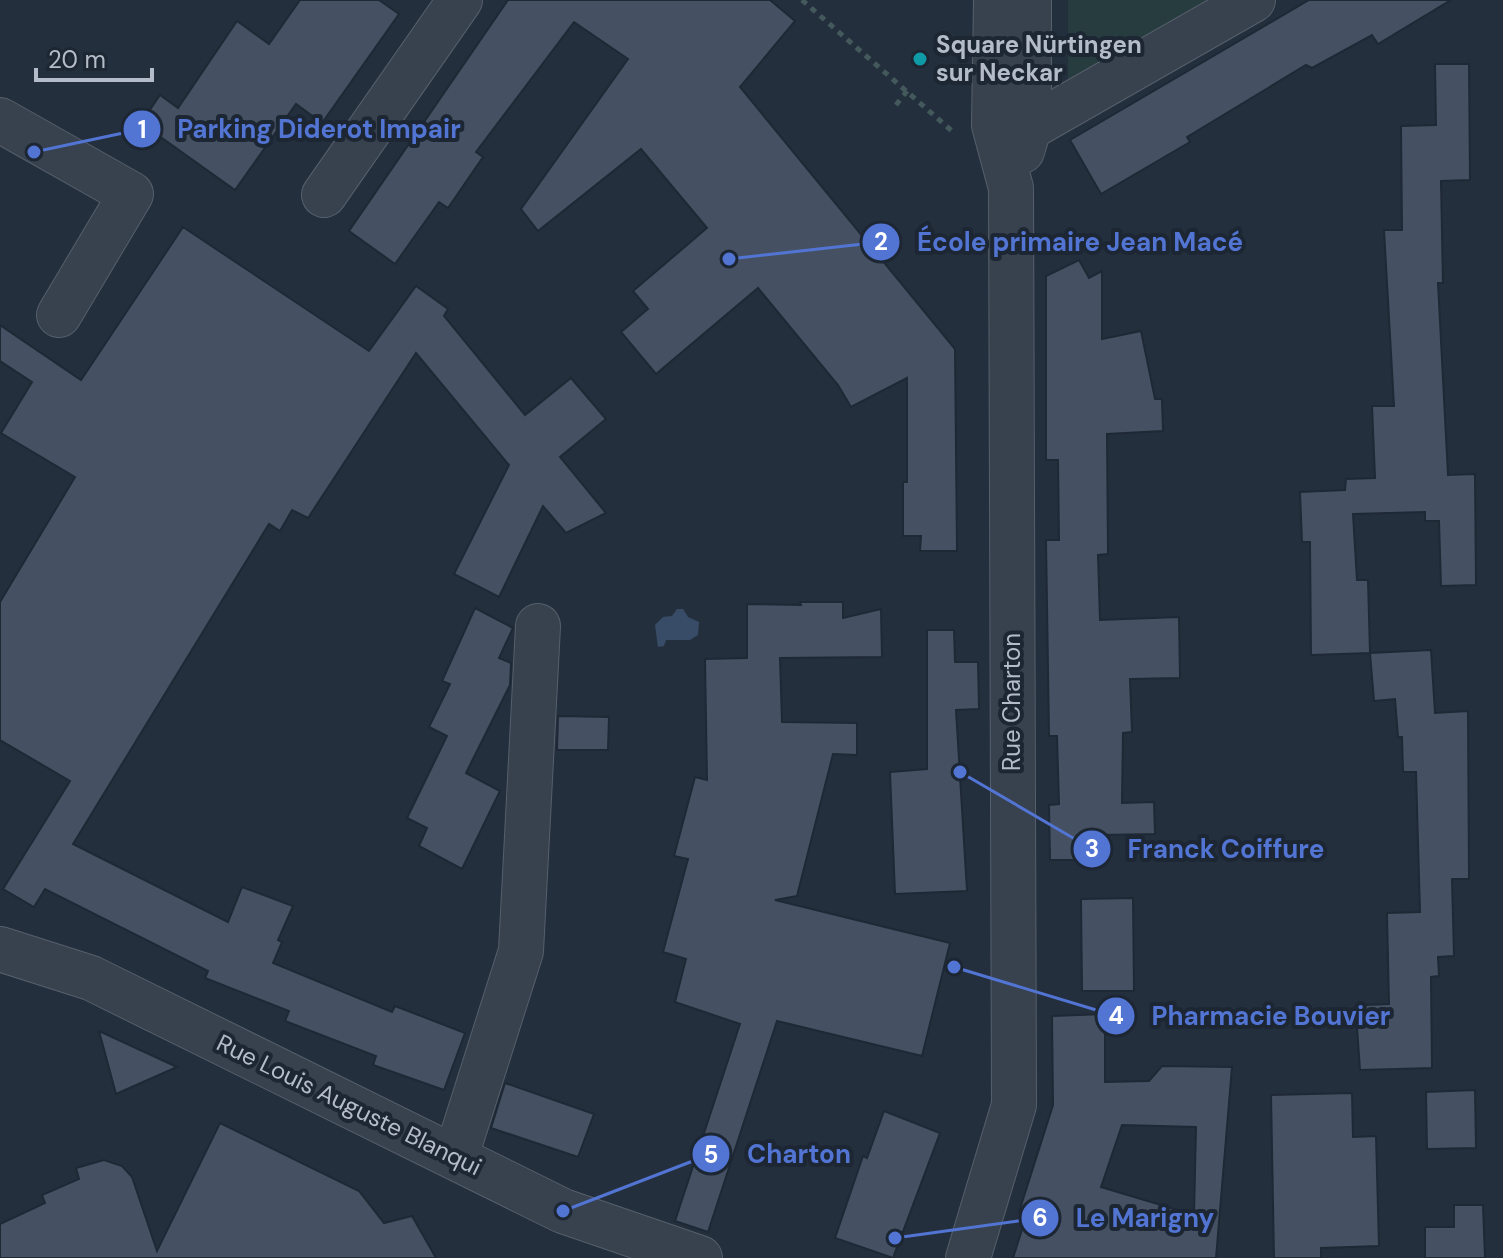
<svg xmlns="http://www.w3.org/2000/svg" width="1503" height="1258" font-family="'DM Sans',sans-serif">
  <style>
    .green { fill: #263c3f }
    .water { fill: #394c67 }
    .building { fill: #455162; stroke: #1f2835; stroke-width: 2; fill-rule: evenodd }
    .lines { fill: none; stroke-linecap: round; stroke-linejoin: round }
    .minor-casing { stroke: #565f6c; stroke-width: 46 }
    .path { stroke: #44595c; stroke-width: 5; stroke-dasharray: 6 6; stroke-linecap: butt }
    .minor { stroke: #38414e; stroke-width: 44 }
    .culture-dot { fill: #0f9aa8; stroke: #1d2633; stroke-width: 3 }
    .labels { text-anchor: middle; stroke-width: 8; stroke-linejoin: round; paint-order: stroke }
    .poi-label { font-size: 24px; font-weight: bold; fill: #b4bcc9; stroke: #1d2633; text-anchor: start }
    .street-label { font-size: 24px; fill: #b4bcc9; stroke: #1d2633 }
    .leader { fill: none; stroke: #5274d3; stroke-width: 3 }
    .callout-dot { fill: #5274d3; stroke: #1d2633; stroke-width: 3 }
    .mark-label { font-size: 24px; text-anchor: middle; font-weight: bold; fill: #fff }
    .callout-label { font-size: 26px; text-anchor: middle; font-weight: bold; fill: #5274d3; stroke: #1d2633; stroke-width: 8; stroke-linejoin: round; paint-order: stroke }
  </style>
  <rect width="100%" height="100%" fill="#242f3e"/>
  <path class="green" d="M1068,0h157l-157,93z"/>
  <path class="water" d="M677,609h6l5,8 11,5 -1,13 -8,5h-24l-2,6 -6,1 -3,-22 8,-8 9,-1z"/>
  <g class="building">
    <path d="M300,0h79l20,14 -77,109 -26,-19 -61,86 -94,-67 19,-28 18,13 59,-87 32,23z"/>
    <path d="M508,0h262l25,21 -55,66 215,262 2,202h-37l1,-15h-18v-54h4v-104l-56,29 -13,-22 -80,-97 -102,86 -35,-42 27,-23 -15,-18 74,-63 -66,-79 -103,82 -17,-22 107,-150 -54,-37 -98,130 7,5 -35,51 -9,-6 -44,62 -46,-33z"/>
    <path d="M1309,0h142l-73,44 -6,-9 -60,33 -6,-3 -119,72 3,5 -89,52 -31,-54z"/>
    <path d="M1435,64h34l1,116 -29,1 2,102h-5l10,192 27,-1 1,111 -35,1 -2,-65h-14v-9l-72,2 4,66h11l2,73 -59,2 -1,-113h-8l-2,-50 45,-2 1,-11 29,-1 -3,-72h22l-10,-176h18l-1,-104 35,-1z"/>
    <path d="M183,227l186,124 47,-65 32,23 -4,7 81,99 46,-37 35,41 -46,38 46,56 -40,20 -23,-27 -44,91 -45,-23 55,-109 -93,-112 -108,165 -16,-8 -12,21 -11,-7 -196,320 155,78 14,-35 51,19 -15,34 4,2 -9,21 119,49 3,-6 70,27 -21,57 -71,-25 3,-9 -91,-35 4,-10 -84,-33 3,-7 -163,-82 -11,18 -31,-18 67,-108 -70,-41v-138l75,-125 -74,-44 31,-51 -32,-21v-36l81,55z"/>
    <path d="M1079,260l10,18 13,-7v68l39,-8 14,68h7l1,32 -56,3 1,120 -10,1 2,65 79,-3 1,61 -50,1 2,53 -9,1 -1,70 32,-1 1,32 -54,1 1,25h-52l-1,-55 10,-1 -2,-68h-8l-3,-196h13l-1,-80h-12v-184z"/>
    <path d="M800,602h43v16l38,-9 1,48 -102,1 2,64 75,1v32l-24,-1 -36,142 -22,4 175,43 -28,113 -145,-35 -69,211 -33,-11 65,-197 -65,-22 11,-43 -23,-7 25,-93 -14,-3 21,-79 12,3 -2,-121 42,-1v-54l54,1z"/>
    <path d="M475,608l38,20 -14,30 12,5 -1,22 -44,88 34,18 -38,78 -43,-23 8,-18 -20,-10 40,-82 -18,-9 21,-43 -8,-3z"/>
    <path d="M927,630h27l1,32h23l1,47 -23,1 11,181 -72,3 -5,-122 37,-3z"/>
    <path d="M1431,650l4,63 33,-2 1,168h-17l2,77 -16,1 1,19 -8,1 1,91 -72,2 -3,-43h8l-1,-22 25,-1 -2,-91 33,-1 -4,-140h-13l-1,-35h-4l-3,-38 -21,2 -4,-48z"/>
    <path d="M558,716l51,1 -1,33h-51z"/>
    <path d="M1133,898l1,93h-52l-1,-92z"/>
    <path d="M1105,1014v68l44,-1 13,-15 70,1 -16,191h-203l14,-44 -8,-2 34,-107 -1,-89zM1122,1125l74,2 -2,88 -93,-28z"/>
    <path d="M99,1031l78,36 -61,27z"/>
    <path d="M505,1083l89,31 -16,43 -87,-29z"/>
    <path d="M1475,1090l1,58 -49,1 -1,-57z"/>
    <path d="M1352,1093l1,44 23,-1 3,110 -58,2v10h-47l-3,-163z"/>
    <path d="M884,1111l56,22 -47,125 -58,-20 28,-82 4,2z"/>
    <path d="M220,1123l139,68 25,32 28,-7 24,42h-436v-34l45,-21 -3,-8 37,-16 -3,-11 28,-8 18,6 10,11 25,74z"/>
    <path d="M1454,1205h29l2,53h-60v-31h29z"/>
  </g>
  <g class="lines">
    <g class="minor-casing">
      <g id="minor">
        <path d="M0,120l131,74 -72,121"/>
        <path d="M1029,128l224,-128"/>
        <path d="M1022,151l7,-23v-128"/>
        <path d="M324,195l136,-195"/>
        <path d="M0,949l91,29 472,233 137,47"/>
        <path d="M456,1156l65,-205 17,-325"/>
        <path d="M968,1258l46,-153 -3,-917 -17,-63 2,-125"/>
      </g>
    </g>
    <g class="path">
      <path d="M802,0l150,131"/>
      <path d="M896,105l11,-14"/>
    </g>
    <use href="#minor" class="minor"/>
  </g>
  <circle class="culture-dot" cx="920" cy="59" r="8"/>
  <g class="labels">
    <g class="poi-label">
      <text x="936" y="53">Square Nürtingen<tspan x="936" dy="28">sur Neckar</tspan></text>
    </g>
    <g class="street-label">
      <text transform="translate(1012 702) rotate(-90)" y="8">Rue Charton</text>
      <text transform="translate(349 1105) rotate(26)" y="8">Rue Louis Auguste Blanqui</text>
    </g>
  </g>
  <path class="leader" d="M34 152L142 129M729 259L881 242M960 772L1092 849M954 967L1116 1016M563 1211L711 1154M895 1238L1040 1218"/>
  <g class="callout-dot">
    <circle cx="34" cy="152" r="8"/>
    <circle cx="729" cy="259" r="8"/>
    <circle cx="960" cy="772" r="8"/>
    <circle cx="954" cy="967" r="8"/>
    <circle cx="563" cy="1211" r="8"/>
    <circle cx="895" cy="1238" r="8"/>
    <circle cx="142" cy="129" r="20"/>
    <circle cx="881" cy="242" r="20"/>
    <circle cx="1092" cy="849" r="20"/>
    <circle cx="1116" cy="1016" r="20"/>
    <circle cx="711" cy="1154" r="20"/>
    <circle cx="1040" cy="1218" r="20"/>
  </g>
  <g class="mark-label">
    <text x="142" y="138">1</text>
    <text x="881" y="250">2</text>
    <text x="1092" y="857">3</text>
    <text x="1116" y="1024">4</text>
    <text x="711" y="1163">5</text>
    <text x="1040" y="1226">6</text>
  </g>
  <g class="callout-label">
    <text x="319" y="138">Parking Diderot Impair</text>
    <text x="1080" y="251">École primaire Jean Macé</text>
    <text x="1226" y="858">Franck Coiffure</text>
    <text x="1271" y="1025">Pharmacie Bouvier</text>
    <text x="799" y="1163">Charton</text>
    <text x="1145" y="1227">Le Marigny</text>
  </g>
  <path d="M36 68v12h116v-12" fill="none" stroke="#b4bcc9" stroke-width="4"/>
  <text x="48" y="68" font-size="24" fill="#b4bcc9" stroke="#1d2633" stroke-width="6" paint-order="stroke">20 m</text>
</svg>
